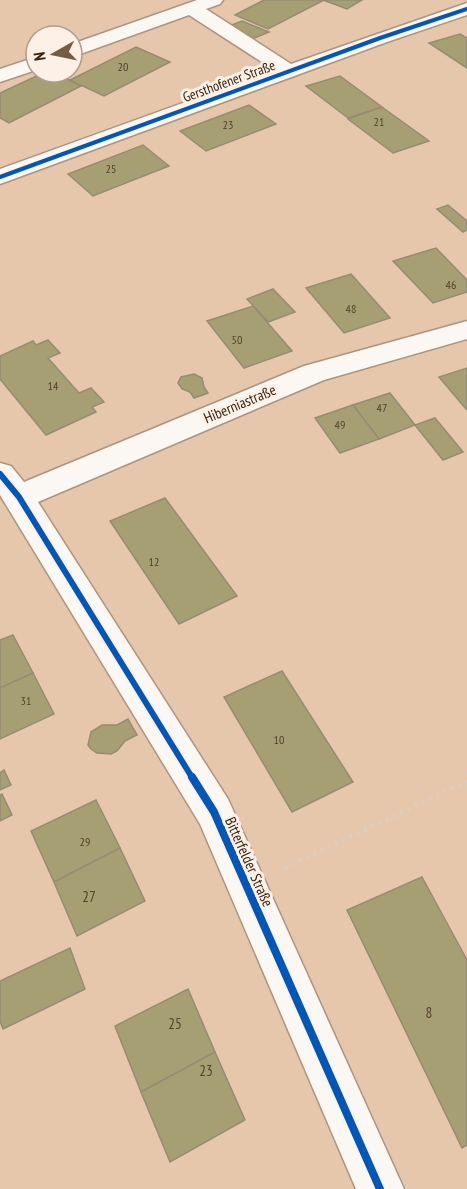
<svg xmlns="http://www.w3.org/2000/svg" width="467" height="1189" font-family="'PT Sans Narrow',sans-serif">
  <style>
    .building { fill: #a79f74; stroke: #968c73; stroke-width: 1.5 }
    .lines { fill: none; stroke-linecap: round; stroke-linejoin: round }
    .minor-casing { stroke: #ac947f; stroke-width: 3 }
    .path { stroke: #d8cfc6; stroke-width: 4.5; stroke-dasharray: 2 6; stroke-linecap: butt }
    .minor { fill: #fbf7f3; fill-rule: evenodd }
    .cycleway-far2-casing { stroke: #fdf1e7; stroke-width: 6 }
    .cycleway-far1-casing { stroke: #fdf1e7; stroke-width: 10 }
    .cycleway-casing { stroke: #fdf1e7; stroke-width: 11 }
    .cycleway-far2 { stroke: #0057b8; stroke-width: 4 }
    .cycleway-far1 { stroke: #0057b8; stroke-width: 6 }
    .cycleway { stroke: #0057b8; stroke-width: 8 }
    .labels { text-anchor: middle; stroke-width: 6; stroke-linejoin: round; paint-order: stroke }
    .number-label { font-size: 12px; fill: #544128 }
    .far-street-label { font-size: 14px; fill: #38220e; stroke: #fdf1e7 }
    .street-label { font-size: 15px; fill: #38220e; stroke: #fdf1e7 }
    .near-number-label { font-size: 15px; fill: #544128 }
  </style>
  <rect width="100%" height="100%" fill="#e6c7ac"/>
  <g class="building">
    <path d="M264,0h60l-56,29 -33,-14z"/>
    <path d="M323,0h39l-15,9z"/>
    <path d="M242,21l27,11 -17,7 -23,-13z"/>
    <path d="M460,34l7,4v30l-38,-25z"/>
    <path d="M136,47l34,15 -66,34 -34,-16z"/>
    <path d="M45,72h8l28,14 -72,37 -9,-5v-25z"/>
    <path d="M340,76l42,31 -34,11 -42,-32z"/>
    <path d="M249,105l27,19 -70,27 -26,-20z"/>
    <path d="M382,107l47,34 -36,12 -45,-34z"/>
    <path d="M143,145l26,21 -76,30 -25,-22z"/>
    <path d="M448,205l19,16v9l-4,2 -26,-23z"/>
    <path d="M436,248l31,32v12l-34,11 -40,-42z"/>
    <path d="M351,274l39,44 -46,15 -38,-45z"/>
    <path d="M273,289l22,23 -27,10 -21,-23z"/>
    <path d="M253,306l39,45 -48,17 -37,-47z"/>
    <path d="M48,340l12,13 -12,5 31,35 12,-5 13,14 -12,5 4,5 -50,23 -46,-56v-23l33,-15 3,4z"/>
    <path d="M467,368v41h-1l-27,-32z"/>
    <path d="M194,374l8,4 2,9 4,6 -14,5 -4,-6 -8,-3 -4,-6 3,-6z"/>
    <path d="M390,393l25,32 -36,14 -26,-34z"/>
    <path d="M353,405l26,34 -39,14 -25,-35z"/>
    <path d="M435,418l28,34 -20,8 -28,-35z"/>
    <path d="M165,498l72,98 -58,28 -69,-103z"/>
    <path d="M13,635l20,38 -33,15v-48z"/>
    <path d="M282,671l71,111 -61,30 -68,-115z"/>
    <path d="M33,673l21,41 -54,25v-51z"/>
    <path d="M128,719l9,16 -12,6 -8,10 -6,3 -14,-1 -6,-4 -3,-4 3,-13 11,-7h15z"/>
    <path d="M4,770l7,15 -11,5v-17z"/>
    <path d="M2,794l10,21 -12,6v-26z"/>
    <path d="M96,800l24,48 -66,34 -23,-51z"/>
    <path d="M120,848l25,53 -68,35 -23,-54z"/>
    <path d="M422,877l45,83v185l-5,3 -115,-238z"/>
    <path d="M70,948l15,41 -82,40 -3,-8v-40z"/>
    <path d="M188,989l27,63 -74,40 -26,-66z"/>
    <path d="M215,1052l30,68 -75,42 -29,-70z"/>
  </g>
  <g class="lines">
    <g class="minor-casing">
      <g id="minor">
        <path d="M197,0h26l-3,4 -14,5 85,55 176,-61v12l-80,27 -387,142v-15l274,-99 -85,-55 -117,42v-13z"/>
        <path d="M36,57v13l-36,12v-13z"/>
        <path d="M467,321v18l-143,41 -286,122 190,297 176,390h-48l-156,-365 -200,-329v-32l11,3 13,16 280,-116z"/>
      </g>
    </g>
    <path class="path" d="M285,868l182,-87"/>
    <use href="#minor" class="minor"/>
    <g class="cycleway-far2-casing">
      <path id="cycleway-far2" d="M0,177l380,-139 87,-29"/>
    </g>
    <g class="cycleway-far1-casing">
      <path id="cycleway-far1" d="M0,474l19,23 174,282"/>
    </g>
    <g class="cycleway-casing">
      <path id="cycleway" d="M192,777l22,35 166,377"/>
    </g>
    <use href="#cycleway-far2" class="cycleway-far2"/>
    <use href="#cycleway-far1" class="cycleway-far1"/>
    <use href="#cycleway" class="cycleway"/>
  </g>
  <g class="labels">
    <g class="number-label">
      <text x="123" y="71">20</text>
      <text x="379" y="126">21</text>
      <text x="228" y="129">23</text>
      <text x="111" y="173">25</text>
      <text x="451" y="289">46</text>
      <text x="351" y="313">48</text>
      <text x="237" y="344">50</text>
      <text x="53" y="390">14</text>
      <text x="382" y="412">47</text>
      <text x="340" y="429">49</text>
      <text x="154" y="566">12</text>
      <text x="26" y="705">31</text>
      <text x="279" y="744">10</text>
      <text x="85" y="846">29</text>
    </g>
    <g class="far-street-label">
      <text transform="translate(229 81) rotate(-20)" y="5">Gersthofener Straße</text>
    </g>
    <g class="street-label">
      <text transform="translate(240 404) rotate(-23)" y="5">Hiberniastraße</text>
      <text transform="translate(249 862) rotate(66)" y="5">Bitterfelder Straße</text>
    </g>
    <g class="near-number-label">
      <text x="89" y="902">27</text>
      <text x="429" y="1018">8</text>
      <text x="175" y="1029">25</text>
      <text x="206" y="1076">23</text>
    </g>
  </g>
  <g transform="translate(54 54) rotate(261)"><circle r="28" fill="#fdf1e7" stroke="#ae9e90" stroke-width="1.5"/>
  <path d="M0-4.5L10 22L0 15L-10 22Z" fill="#755c45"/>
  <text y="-9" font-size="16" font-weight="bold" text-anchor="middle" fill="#38220e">N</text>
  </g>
</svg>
